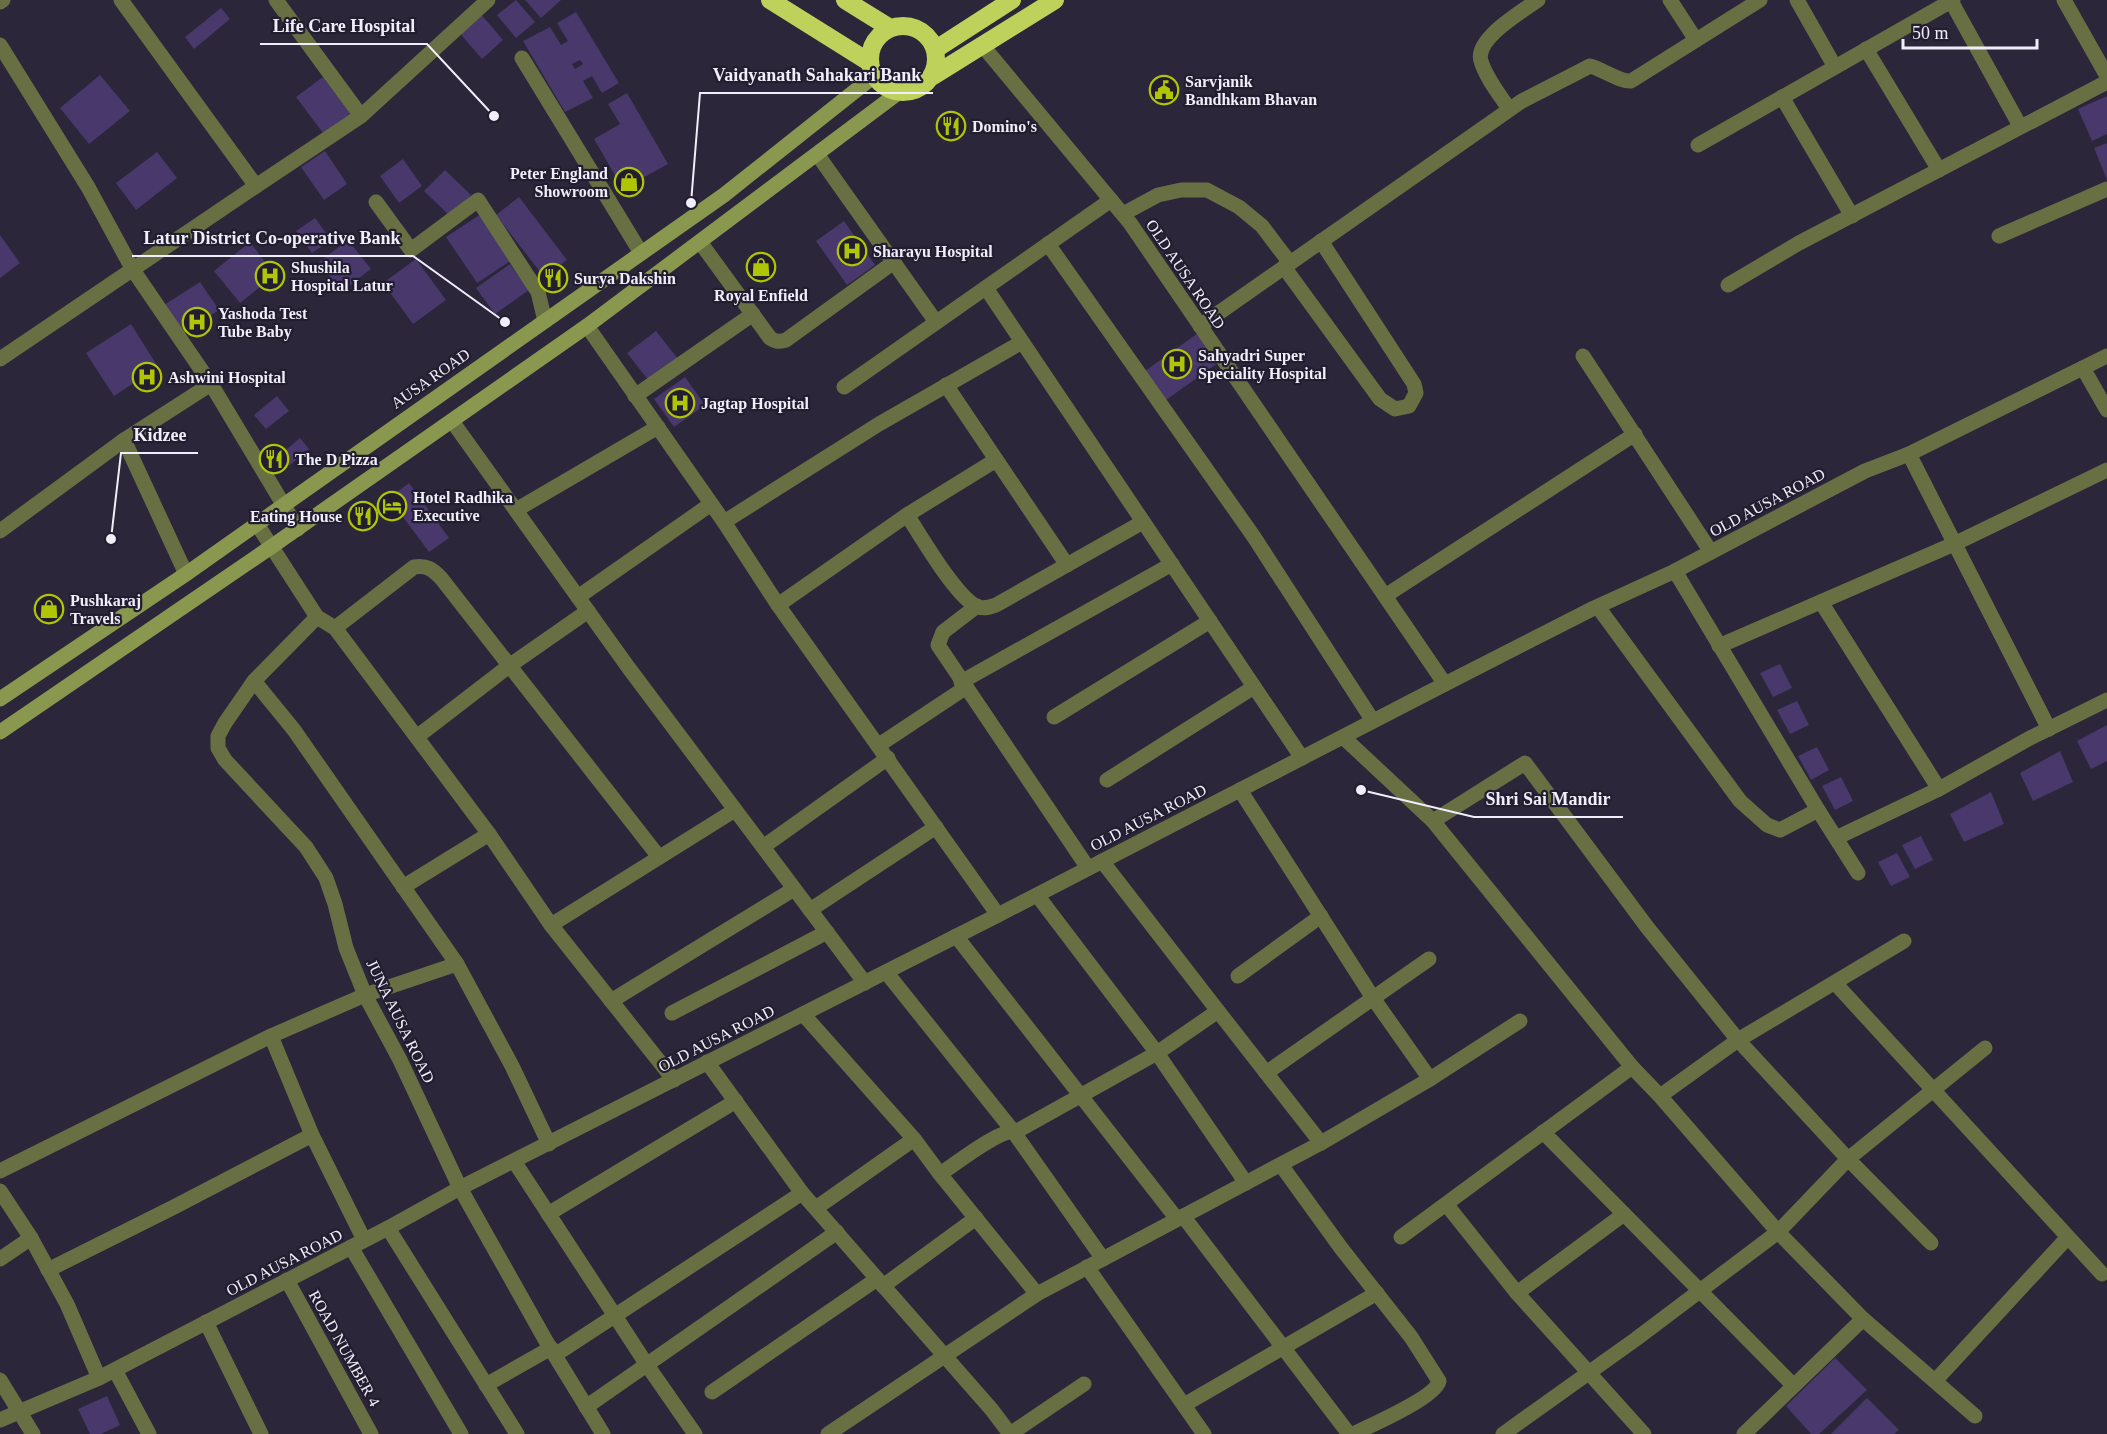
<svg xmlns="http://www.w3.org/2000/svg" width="2107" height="1434" font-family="'Times New Roman',serif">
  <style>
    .building { fill: #48386b; fill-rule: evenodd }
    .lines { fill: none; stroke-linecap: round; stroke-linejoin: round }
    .street { stroke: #687043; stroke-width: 15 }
    .secondary { stroke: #8a974e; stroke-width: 15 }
    .highway { stroke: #bed15a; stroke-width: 18 }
    .labels { text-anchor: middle; stroke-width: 4.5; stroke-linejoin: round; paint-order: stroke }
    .poi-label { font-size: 16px; font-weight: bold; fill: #f1eefb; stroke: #221d2f; text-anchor: start }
    .street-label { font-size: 16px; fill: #f1eefb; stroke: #221d2f }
    .leader { fill: none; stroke: #f1eefb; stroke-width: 2 }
    .callout-dot { fill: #f1eefb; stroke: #221d2f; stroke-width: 2 }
    .callout-label { font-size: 18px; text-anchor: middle; font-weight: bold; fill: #f1eefb; stroke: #221d2f; stroke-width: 4.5; stroke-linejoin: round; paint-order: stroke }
  </style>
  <rect width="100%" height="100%" fill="#2b2639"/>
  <g class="building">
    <path d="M516,0l19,22 -19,16 -19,-23z"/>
    <path d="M525,0h36l-20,18z"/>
    <path d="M221,8l9,11 -36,30 -9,-12z"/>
    <path d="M479,12l24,28 -21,19 -24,-28z"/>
    <path d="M576,12l43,71 -17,10 -10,-17 -9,5 10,17 -28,14 -42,-71 27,-14 11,18 7,-4 -11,-18zM580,60l3,4 -8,5 -3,-5z"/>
    <path d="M100,75l30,36 -41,33 -29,-36z"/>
    <path d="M323,77l30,41 -27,19 -30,-40z"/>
    <path d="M627,93l41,71 -45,25 -29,-50 26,-15 -12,-20z"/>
    <path d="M2107,96v38l-15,7 -14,-32z"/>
    <path d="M2107,143v37l-13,-32z"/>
    <path d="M325,151l22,33 -23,16 -23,-33z"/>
    <path d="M157,152l20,26 -41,32 -20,-27z"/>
    <path d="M403,159l19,27 -23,17 -19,-27z"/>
    <path d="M445,170l26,25 -21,21 -26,-25z"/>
    <path d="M519,197l48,63 -23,17 -48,-62z"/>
    <path d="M481,214l31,46 -35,23 -31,-46z"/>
    <path d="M315,218l16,22 -19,13 -16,-22z"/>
    <path d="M844,221l31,44 -28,20 -31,-44z"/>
    <path d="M0,235l20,28 -20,15z"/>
    <path d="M348,240l23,29 -30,23 -22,-30z"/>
    <path d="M250,242l25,33 -35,28 -26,-32z"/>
    <path d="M416,259l30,41 -33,24 -30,-41z"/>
    <path d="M510,264l19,26 -34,24 -19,-26z"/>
    <path d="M200,282l19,28 -36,24 -19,-29z"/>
    <path d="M131,324l27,43 -44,29 -28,-43z"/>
    <path d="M656,331l22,28 -29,22 -22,-28z"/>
    <path d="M1201,331l21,29 -56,40 -21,-29z"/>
    <path d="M685,377l20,28 -31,22 -20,-28z"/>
    <path d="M277,396l12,15 -23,18 -12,-14z"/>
    <path d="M300,438l9,11 -20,17 -9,-11z"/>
    <path d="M409,483l40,55 -20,14 -40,-54z"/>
    <path d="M1780,664l12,24 -19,9 -13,-24z"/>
    <path d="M1797,701l12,24 -19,9 -13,-24z"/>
    <path d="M2107,725v36l-16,8 -14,-28z"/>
    <path d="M1817,747l12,23 -18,10 -13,-24z"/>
    <path d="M2060,751l13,31 -40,19 -13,-28z"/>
    <path d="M1841,777l12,24 -18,9 -13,-24z"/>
    <path d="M1991,792l13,32 -40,18 -14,-28z"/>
    <path d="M1921,836l12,24 -18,9 -13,-24z"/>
    <path d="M1897,853l13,24 -19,9 -13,-24z"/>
    <path d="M1835,1358l32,32 -48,44h-8l-25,-28z"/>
    <path d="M107,1396l13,29 -19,9h-11l-12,-25z"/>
    <path d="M1867,1398l32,32 -5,4h-63z"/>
  </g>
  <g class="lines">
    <g class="street">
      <path d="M121,0l135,186 105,-70 127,-116"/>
      <path d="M276,0l85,116"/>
      <path d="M1670,0l26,40"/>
      <path d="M1797,0l38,67"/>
      <path d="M2064,0l43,76"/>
      <path d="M1951,1l69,125"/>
      <path d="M0,2l3,-2"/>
      <path d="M0,45l88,142 45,83 78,114 87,145"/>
      <path d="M982,45l148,178 315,461 149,-76 81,-37 190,-100 44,-17 198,-98"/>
      <path d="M1866,49l73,121"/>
      <path d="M522,58l119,195"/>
      <path d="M1782,97l70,119"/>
      <path d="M1509,109c-9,-14 -23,-31 -28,-48 -7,-22 42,-50 57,-61"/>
      <path d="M1698,145l255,-145"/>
      <path d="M817,154l119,168"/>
      <path d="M376,202l35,48 67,-50 60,92 7,29"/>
      <path d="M1123,214l35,-19 23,-5h26l32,17 23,19 28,37"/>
      <path d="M1999,236l108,-47"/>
      <path d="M700,242l70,96c6,4 9,4 16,2l108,-78"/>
      <path d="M1048,244l206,293 119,184"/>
      <path d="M1284,267l96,132 15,10 14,-3 7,-13 -2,-9 -93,-143"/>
      <path d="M1728,285l71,-42 308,-161"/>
      <path d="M986,288l316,470"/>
      <path d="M587,326l137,196 54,83 220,310"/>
      <path d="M1200,326l322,-225 68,-35c12,3 30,16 41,15l129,-81"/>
      <path d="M1583,356l128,196"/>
      <path d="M0,359l256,-173"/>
      <path d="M2083,368l24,42"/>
      <path d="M946,385l121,180"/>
      <path d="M844,387l267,-187"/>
      <path d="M635,396l118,-82"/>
      <path d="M452,421l176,246 237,316"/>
      <path d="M1909,454l140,275"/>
      <path d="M516,510l142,-83"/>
      <path d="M907,515c14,21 50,84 71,92 7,2 12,0 18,-2l147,-83"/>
      <path d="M724,522l155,-98 143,-82"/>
      <path d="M257,524l60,93 18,11 154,206 62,91 123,155"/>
      <path d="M0,531l124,-91"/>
      <path d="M1675,571l143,239 40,63"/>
      <path d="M186,574l-62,-134 87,-56"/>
      <path d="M1385,596l250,-162"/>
      <path d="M578,597l133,-93"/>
      <path d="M1821,602l118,187"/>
      <path d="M778,605l129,-90 89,-55"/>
      <path d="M977,606l-34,26 -5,13 150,223"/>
      <path d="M1598,607l142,194 27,24 13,5 38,-20"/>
      <path d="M317,617l-63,64 -29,42 -7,13v12l7,12 81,87 20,31 9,26 11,44 19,47 35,65 60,128 86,153 57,93"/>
      <path d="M335,628l79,-61c13,-2 18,2 27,11l218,279"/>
      <path d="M1719,646l235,-102 153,-74"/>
      <path d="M254,681l40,49 163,234 55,102 37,78"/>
      <path d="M961,682l211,-118"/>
      <path d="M1054,717l156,-96"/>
      <path d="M418,736l91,-70 79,-55"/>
      <path d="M1343,737l90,84 199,246 28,29 118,136 85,87 112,97"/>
      <path d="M879,745l86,-57"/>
      <path d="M1107,780l147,-93"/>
      <path d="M1433,821l92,-58 122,164 91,113 110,119 83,84"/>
      <path d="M1836,838l103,-49 91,-51 77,-38"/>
      <path d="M763,847l125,-89"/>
      <path d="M1102,861l116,150"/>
      <path d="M403,887l86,-53"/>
      <path d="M1037,895l120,158 89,130"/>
      <path d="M810,910l126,-83"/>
      <path d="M551,925l184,-115"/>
      <path d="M956,936l221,283"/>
      <path d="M886,972l127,159 90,128"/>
      <path d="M1238,976l83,-60"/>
      <path d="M1835,983l267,291"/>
      <path d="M611,1001l183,-112"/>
      <path d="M672,1013l155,-81"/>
      <path d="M803,1014l111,125 26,35 97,120 284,-151 109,-64 -57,-81 -133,-208"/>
      <path d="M271,1036l94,-41 92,-31"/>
      <path d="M707,1062l95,131 190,217 18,24"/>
      <path d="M1266,1073l163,-114"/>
      <path d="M1430,1079l90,-58"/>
      <path d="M1660,1096l78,-56 166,-99"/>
      <path d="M1543,1132l250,253"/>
      <path d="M312,1135l52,105"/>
      <path d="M514,1161l133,204 48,69"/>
      <path d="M1281,1165l60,83 70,89 28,44c-3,16 -69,45 -86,53"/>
      <path d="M0,1171l271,-135 41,99 -138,72 -126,63"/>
      <path d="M940,1174c20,-13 56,-43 79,-44l138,-77 61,-42 103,132"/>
      <path d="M0,1191l31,47 36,66 32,74"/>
      <path d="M1446,1204l71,89"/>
      <path d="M816,1208l98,-69"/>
      <path d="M548,1214l188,-113"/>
      <path d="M1624,1214l-107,79 127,141"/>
      <path d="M1183,1216l166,218"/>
      <path d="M388,1228l129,206"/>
      <path d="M1401,1237l231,-170"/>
      <path d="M351,1247l110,187"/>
      <path d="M0,1259l31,-21"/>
      <path d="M1087,1267l117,167"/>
      <path d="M287,1280l84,154"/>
      <path d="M883,1286l93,-68"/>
      <path d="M206,1322l55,112"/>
      <path d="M555,1355l247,-162"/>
      <path d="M115,1370l34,64"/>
      <path d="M0,1380l33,54"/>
      <path d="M1935,1381l133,-144"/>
      <path d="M486,1385l65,-37"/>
      <path d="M712,1392l165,-113"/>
      <path d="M1184,1405l193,-112"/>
      <path d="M586,1407l251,-175"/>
      <path d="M0,1420l99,-42 289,-150 72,-40 538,-273 447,-231"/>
      <path d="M828,1434l209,-140"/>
      <path d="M1010,1434l74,-50"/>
      <path d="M1503,1434l133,-95 142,-107 70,-73 137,-111"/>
      <path d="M1744,1434l119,-115"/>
    </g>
    <g class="secondary">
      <path d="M0,699l186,-125 538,-379 150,-119"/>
      <path d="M0,732l271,-185 316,-221 311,-233"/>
    </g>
    <g class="highway">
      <path d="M770,0l99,62"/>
      <path d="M845,0l45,28"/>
      <circle cx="903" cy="59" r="33"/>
      <path d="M936,49l76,-49"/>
      <path d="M933,76l122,-76"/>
    </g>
  </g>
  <defs>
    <g id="civic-ring" transform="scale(1.5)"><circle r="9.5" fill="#221d2f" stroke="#afc505" stroke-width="1.5"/><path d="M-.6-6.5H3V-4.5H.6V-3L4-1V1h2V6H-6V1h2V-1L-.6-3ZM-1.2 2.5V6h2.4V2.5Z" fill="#afc505"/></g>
    <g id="restaurant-ring" transform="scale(1.5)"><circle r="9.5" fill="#221d2f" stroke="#afc505" stroke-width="1.5"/><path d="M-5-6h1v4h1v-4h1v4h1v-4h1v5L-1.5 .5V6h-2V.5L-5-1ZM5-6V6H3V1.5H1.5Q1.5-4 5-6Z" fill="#afc505"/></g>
    <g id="shop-ring" transform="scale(1.5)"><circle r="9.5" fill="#221d2f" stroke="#afc505" stroke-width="1.5"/><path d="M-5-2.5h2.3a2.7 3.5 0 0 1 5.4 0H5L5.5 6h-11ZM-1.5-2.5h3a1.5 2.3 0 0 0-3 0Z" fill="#afc505"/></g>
    <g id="hospital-ring" transform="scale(1.5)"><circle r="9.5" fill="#221d2f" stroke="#afc505" stroke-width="1.5"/><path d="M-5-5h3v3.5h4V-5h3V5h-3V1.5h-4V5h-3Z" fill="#afc505"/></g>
    <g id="hotel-ring" transform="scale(1.5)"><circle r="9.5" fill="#221d2f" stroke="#afc505" stroke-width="1.5"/><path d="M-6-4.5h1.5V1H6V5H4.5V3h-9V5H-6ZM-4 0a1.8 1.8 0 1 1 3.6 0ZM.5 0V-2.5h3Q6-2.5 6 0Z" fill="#afc505"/></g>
  </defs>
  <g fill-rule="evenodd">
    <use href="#civic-ring" x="1164" y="90"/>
    <use href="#restaurant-ring" x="951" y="126"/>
    <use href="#shop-ring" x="629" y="182"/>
    <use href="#hospital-ring" x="852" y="251"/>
    <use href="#shop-ring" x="761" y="267"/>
    <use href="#hospital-ring" x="270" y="276"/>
    <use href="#restaurant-ring" x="553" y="278"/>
    <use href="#hospital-ring" x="197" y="322"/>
    <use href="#hospital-ring" x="1177" y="364"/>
    <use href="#hospital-ring" x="147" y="377"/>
    <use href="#hospital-ring" x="680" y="403"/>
    <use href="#restaurant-ring" x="274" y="459"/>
    <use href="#hotel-ring" x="392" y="506"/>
    <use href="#restaurant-ring" x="363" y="516"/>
    <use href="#shop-ring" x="49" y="609"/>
  </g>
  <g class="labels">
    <g class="poi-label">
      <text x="1185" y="87">Sarvjanik<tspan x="1185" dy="18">Bandhkam Bhavan</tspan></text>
      <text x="972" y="132">Domino's</text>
      <text x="608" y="179" text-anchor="end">Peter England<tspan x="608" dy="18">Showroom</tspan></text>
      <text x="873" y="257">Sharayu Hospital</text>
      <text x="291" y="273">Shushila<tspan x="291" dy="18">Hospital Latur</tspan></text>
      <text x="574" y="284">Surya Dakshin</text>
      <text x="761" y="301" text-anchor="middle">Royal Enfield</text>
      <text x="218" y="319">Yashoda Test<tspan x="218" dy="18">Tube Baby</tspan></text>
      <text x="1198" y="361">Sahyadri Super<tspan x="1198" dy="18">Speciality Hospital</tspan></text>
      <text x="168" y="383">Ashwini Hospital</text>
      <text x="701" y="409">Jagtap Hospital</text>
      <text x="295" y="465">The D Pizza</text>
      <text x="413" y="503">Hotel Radhika<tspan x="413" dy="18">Executive</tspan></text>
      <text x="342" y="522" text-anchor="end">Eating House</text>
      <text x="70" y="606">Pushkaraj<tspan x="70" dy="18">Travels</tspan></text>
    </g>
    <g class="street-label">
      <text transform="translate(1186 274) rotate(56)" y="6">OLD AUSA ROAD</text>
      <text transform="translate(430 378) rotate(-35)" y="6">AUSA ROAD</text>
      <text transform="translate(1767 502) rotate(-28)" y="6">OLD AUSA ROAD</text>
      <text transform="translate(1148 817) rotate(-27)" y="6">OLD AUSA ROAD</text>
      <text transform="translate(401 1021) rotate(64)" y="6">JUNA AUSA ROAD</text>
      <text transform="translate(716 1038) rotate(-27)" y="6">OLD AUSA ROAD</text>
      <text transform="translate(284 1262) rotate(-27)" y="6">OLD AUSA ROAD</text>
      <text transform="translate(345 1348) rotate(61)" y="6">ROAD NUMBER 4</text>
    </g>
  </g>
  <path class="leader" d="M494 116L427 44H260M691 203L700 93H933M505 322L413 256H132M111 539L121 453H198M1361 790L1474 817H1623"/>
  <g class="callout-dot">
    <circle cx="494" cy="116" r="6"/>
    <circle cx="691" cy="203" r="6"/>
    <circle cx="505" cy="322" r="6"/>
    <circle cx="111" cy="539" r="6"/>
    <circle cx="1361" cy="790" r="6"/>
  </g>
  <g class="callout-label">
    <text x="344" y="32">Life Care Hospital</text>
    <text x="817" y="81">Vaidyanath Sahakari Bank</text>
    <text x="272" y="244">Latur District Co-operative Bank</text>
    <text x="160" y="441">Kidzee</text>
    <text x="1548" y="805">Shri Sai Mandir</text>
  </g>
  <path d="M1903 39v9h134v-9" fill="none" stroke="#f1eefb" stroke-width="3"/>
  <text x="1912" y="39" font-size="18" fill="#f1eefb" stroke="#221d2f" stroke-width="4.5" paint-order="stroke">50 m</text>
</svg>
